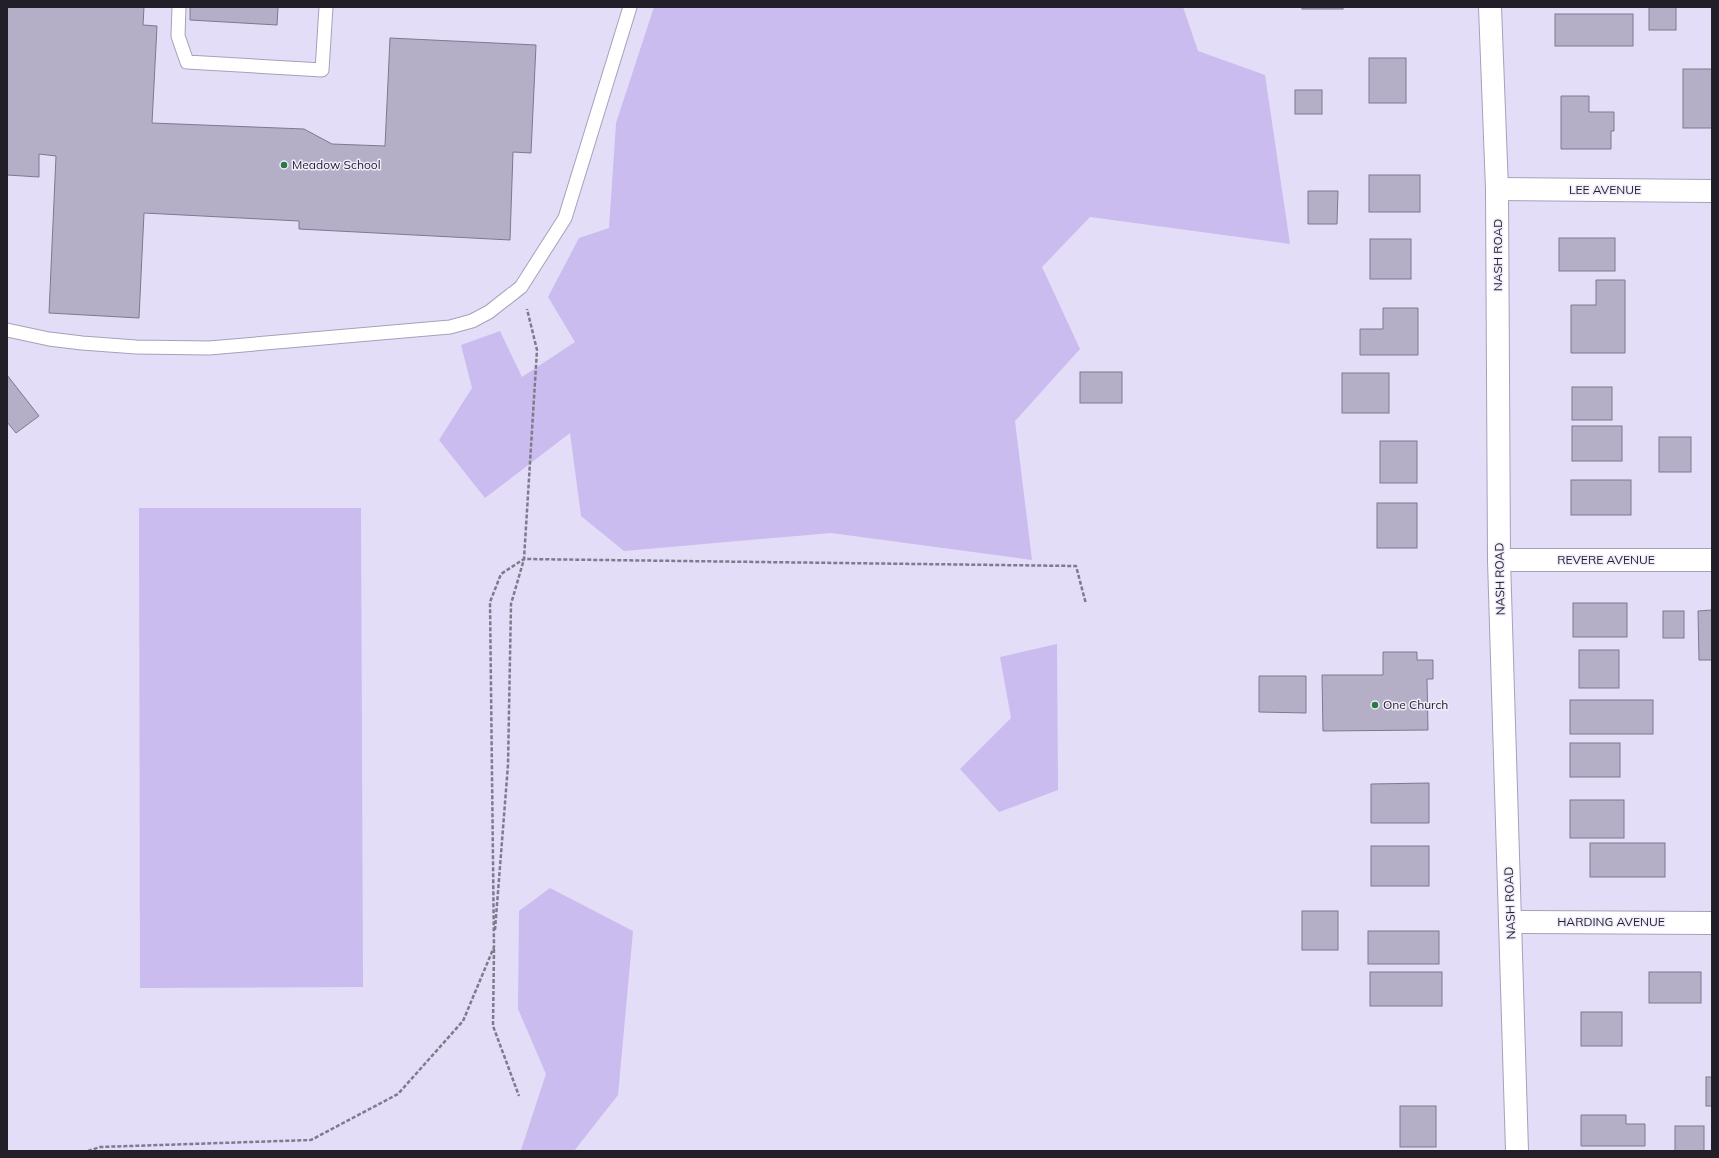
<svg xmlns="http://www.w3.org/2000/svg" width="1719" height="1158" font-family="Mulish,sans-serif">
  <style>
    .green { fill: #cabcee }
    .building { fill: #b4aec7; stroke: #7e788f }
    .lines { fill: none; stroke-linecap: round; stroke-linejoin: round }
    .service-casing { stroke: #a6a0b9; stroke-width: 15 }
    .minor-casing { stroke: #a6a0b9; stroke-width: 24 }
    .secondary-casing { stroke: #a6a0b9; stroke-width: 24 }
    .path { stroke: #7f7a8c; stroke-width: 2.5; stroke-dasharray: 4 2; stroke-linecap: butt }
    .service { stroke: #fff; stroke-width: 13 }
    .minor { stroke: #fff; stroke-width: 22 }
    .secondary { stroke: #fff; stroke-width: 22 }
    .poi-dot { fill: #297848; stroke: #f0ecfc; stroke-width: 1.5 }
    .labels { text-anchor: middle; stroke-width: 3; stroke-linejoin: round; paint-order: stroke }
    .poi-label { font-size: 12px; fill: #221f28; stroke: #f0ecfc; text-anchor: start }
    .street-label { font-size: 12px; fill: #221f28; stroke: #f0ecfc }
  </style>
  <rect width="100%" height="100%" fill="#e4ddf8"/>
  <g class="green">
    <path d="M654,7h529l15,44 67,24 25,169 -200,-27 -48,50 38,82 -65,72 17,139 -201,-27 -207,18 -43,-35 -11,-83 -85,65 -46,-58 33,-52 -11,-43 39,-14 22,46 53,-35 -27,-45 31,-59 30,-10 7,-105z"/>
    <path d="M139,508h222l2,479 -223,1z"/>
    <path d="M1057,644l1,146 -59,22 -39,-43 51,-51 -11,-61z"/>
    <path d="M550,888l83,43 -15,164 -44,56 -53,-1 25,-76 -28,-65 1,-98z"/>
  </g>
  <g class="building">
    <path d="M7,7h137l-1,18 14,1 -5,97 152,6 28,15 53,2 5,-108 146,7 -5,108 -18,-1 -3,88 -211,-11v-8l-155,-8 -5,105 -90,-5 7,-157 -17,-2v23l-32,-2z"/>
    <path d="M190,7h88l-1,18 -87,-5z"/>
    <rect x="1302" y="7" width="41" height="2"/>
    <rect x="1649" y="7" width="27" height="23"/>
    <rect x="1555" y="14" width="78" height="32"/>
    <rect x="1369" y="58" width="37" height="45"/>
    <rect x="1683" y="69" width="29" height="59"/>
    <rect x="1295" y="90" width="27" height="24"/>
    <path d="M1561,96h28v16h25v19h-3v18h-50z"/>
    <rect x="1369" y="175" width="51" height="37"/>
    <path d="M1308,191h30l-1,33h-29z"/>
    <rect x="1559" y="238" width="56" height="33"/>
    <rect x="1370" y="239" width="41" height="40"/>
    <path d="M1596,280h29v73h-54v-48h25z"/>
    <path d="M1383,308h35v47h-58v-26h23z"/>
    <rect x="1080" y="372" width="42" height="31"/>
    <rect x="1342" y="373" width="47" height="40"/>
    <path d="M7,375l32,41 -23,17 -9,-11z"/>
    <rect x="1572" y="387" width="40" height="33"/>
    <rect x="1572" y="426" width="50" height="35"/>
    <rect x="1659" y="437" width="32" height="35"/>
    <rect x="1380" y="441" width="37" height="42"/>
    <rect x="1571" y="480" width="60" height="35"/>
    <rect x="1377" y="503" width="40" height="45"/>
    <rect x="1573" y="603" width="54" height="34"/>
    <path d="M1712,610v50h-13l-1,-49z"/>
    <rect x="1663" y="611" width="21" height="27"/>
    <rect x="1579" y="650" width="40" height="38"/>
    <path d="M1383,652h34v8h16v19h-6l1,51 -105,1 -1,-56h61z"/>
    <path d="M1259,676h47v37l-47,-1z"/>
    <rect x="1570" y="700" width="83" height="34"/>
    <rect x="1570" y="743" width="50" height="34"/>
    <path d="M1429,783v40h-58v-39z"/>
    <rect x="1570" y="800" width="54" height="38"/>
    <rect x="1590" y="843" width="75" height="34"/>
    <rect x="1371" y="846" width="58" height="40"/>
    <rect x="1302" y="911" width="36" height="39"/>
    <rect x="1368" y="931" width="71" height="33"/>
    <rect x="1370" y="972" width="72" height="34"/>
    <rect x="1649" y="972" width="52" height="31"/>
    <rect x="1581" y="1012" width="41" height="34"/>
    <rect x="1706" y="1077" width="6" height="29"/>
    <rect x="1400" y="1106" width="36" height="41"/>
    <path d="M1581,1115h45v9h19v22h-64z"/>
    <rect x="1675" y="1126" width="29" height="25"/>
  </g>
  <g class="lines">
    <g class="service-casing">
      <g id="service">
        <path d="M179,7l-1,29 9,26 135,8 4,-63"/>
        <path d="M7,330l42,9 33,4 54,4 73,1 241,-21 22,-6 17,-9 32,-25 44,-69 65,-211"/>
      </g>
    </g>
    <g class="minor-casing">
      <g id="minor">
        <path d="M1497,189l215,2"/>
        <path d="M1499,560h213"/>
        <path d="M1511,922l201,1"/>
      </g>
    </g>
    <g class="secondary-casing">
      <path id="secondary" d="M1490,7l7,182 2,371 18,591"/>
    </g>
    <g class="path">
      <path d="M495,930l13,-165 3,-161 13,-45 13,-209 -10,-41"/>
      <path d="M494,949l-1,77 26,70"/>
      <path d="M88,1151l12,-4 211,-7 87,-46 65,-73 31,-74 -4,-345 11,-28 23,-15 552,7 10,38"/>
    </g>
    <use href="#service" class="service"/>
    <use href="#minor" class="minor"/>
    <use href="#secondary" class="secondary"/>
  </g>
  <g class="poi-dot">
    <circle cx="284" cy="165" r="4"/>
    <circle cx="1375" cy="705" r="4"/>
  </g>
  <g class="labels">
    <g class="poi-label">
      <text x="292" y="169">Meadow School</text>
      <text x="1383" y="709">One Church</text>
    </g>
    <g class="street-label">
      <text x="1605" y="194">LEE AVENUE</text>
      <text transform="translate(1498 255) rotate(-90)" y="4">NASH ROAD</text>
      <text x="1606" y="564">REVERE AVENUE</text>
      <text transform="translate(1500 579) rotate(-91)" y="4">NASH ROAD</text>
      <text transform="translate(1510 903) rotate(-92)" y="4">NASH ROAD</text>
      <text x="1611" y="926">HARDING AVENUE</text>
    </g>
  </g>
  <rect width="1719" height="1158" fill="none" stroke="#221f28" stroke-width="16"/>
</svg>
